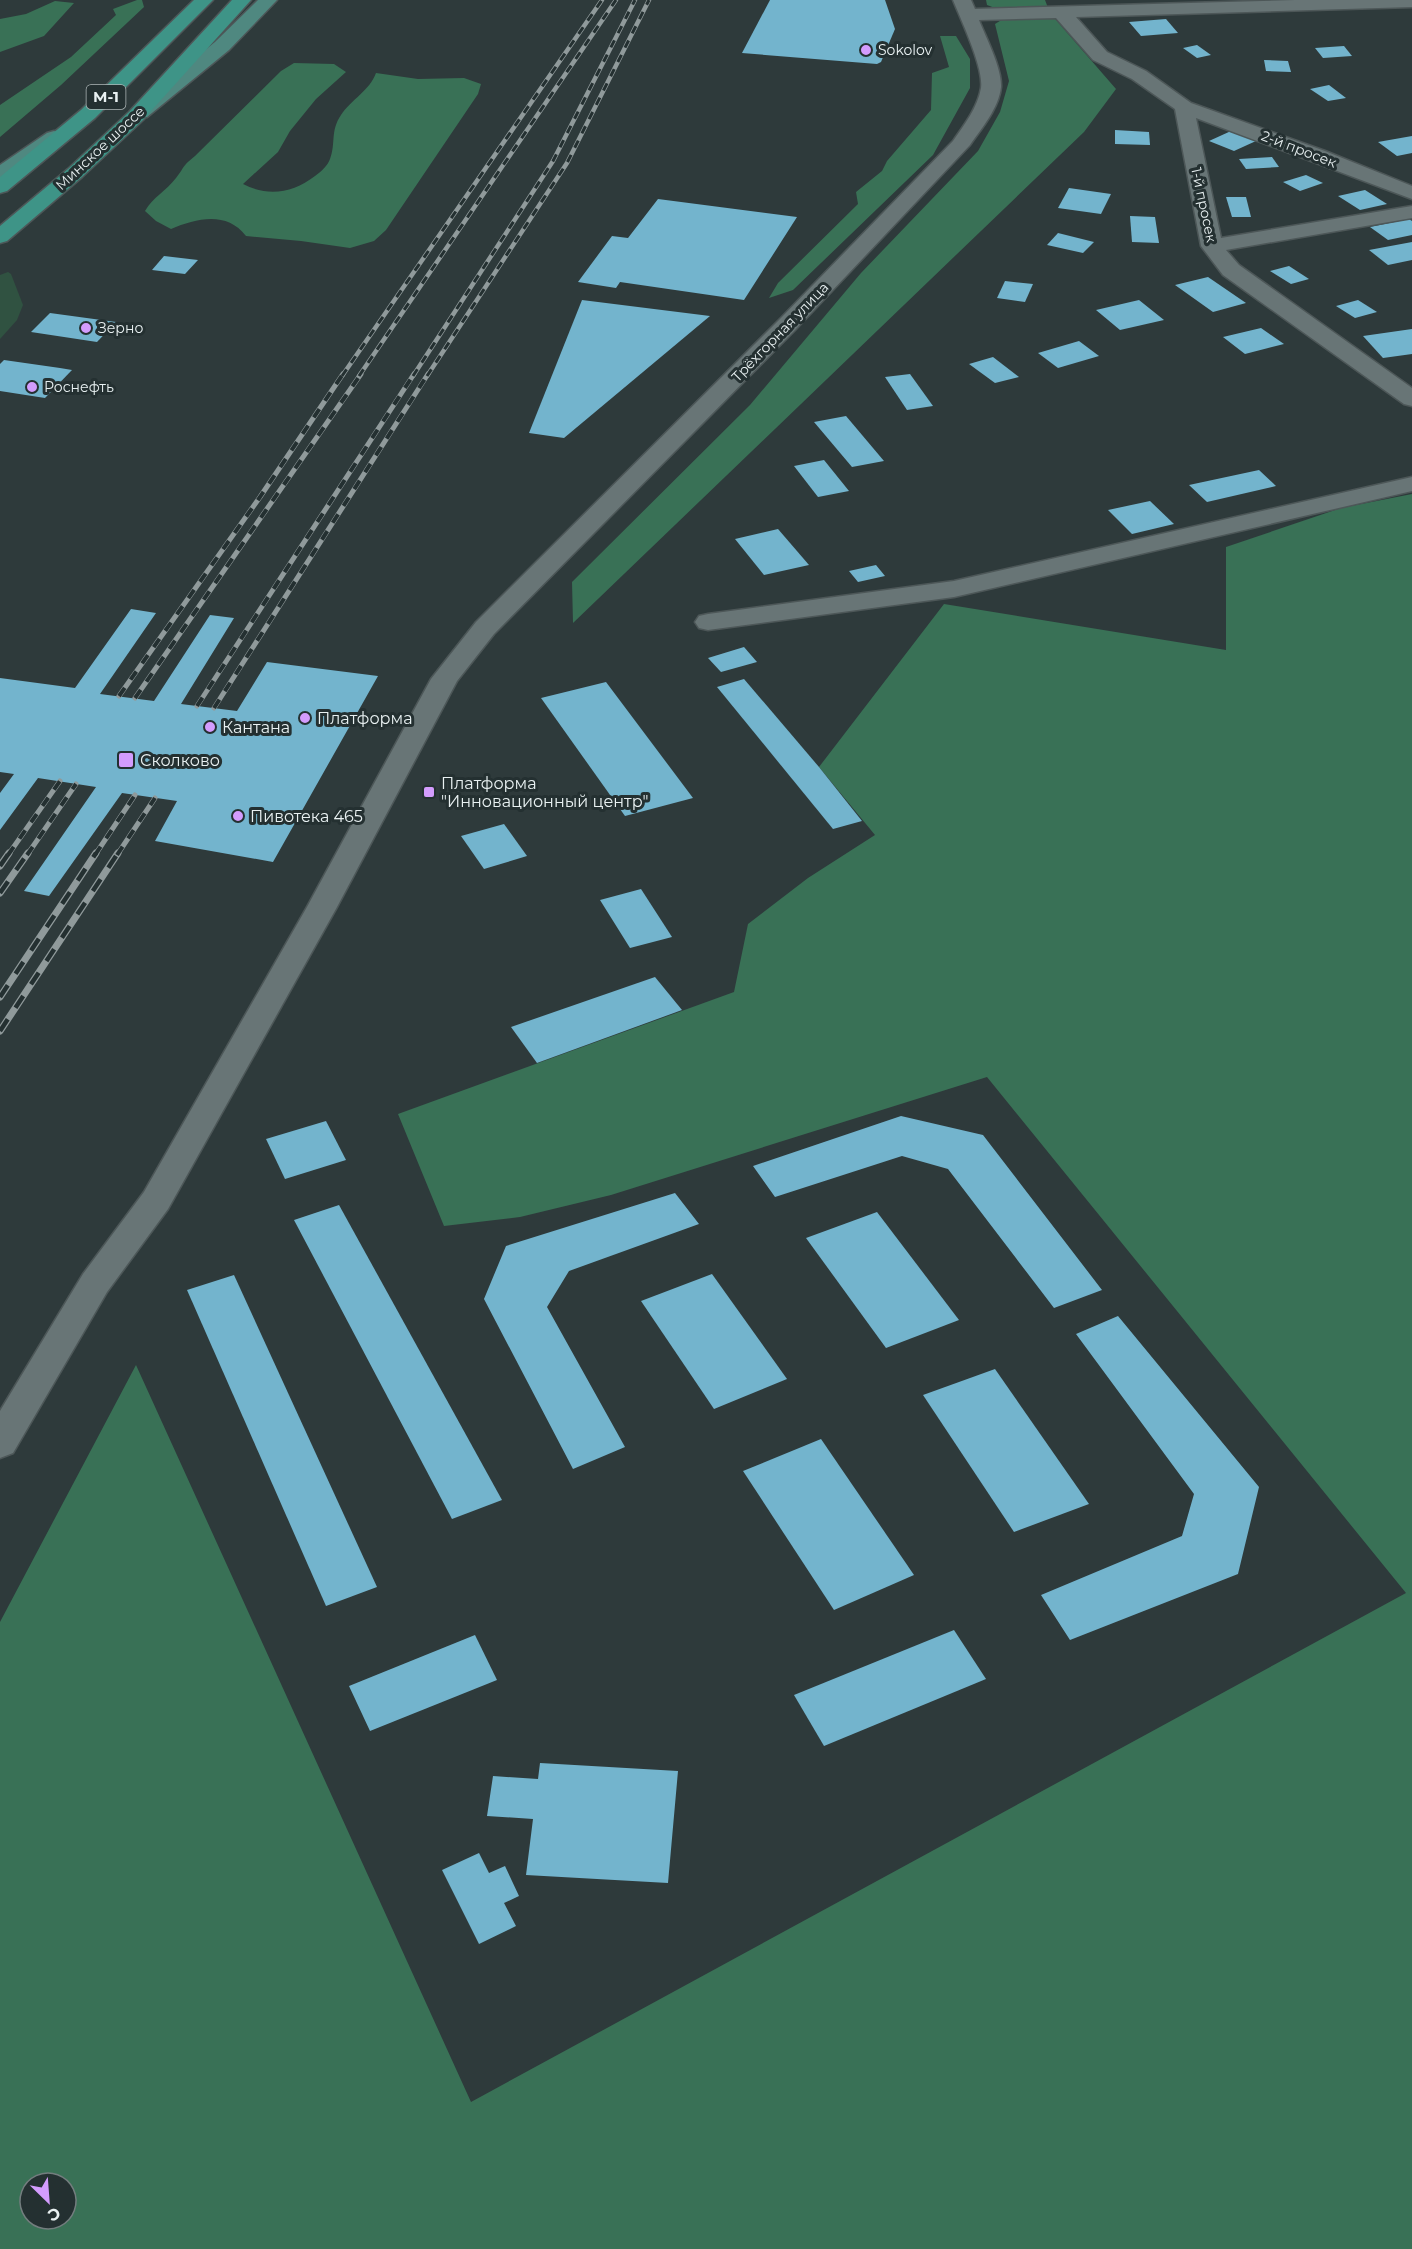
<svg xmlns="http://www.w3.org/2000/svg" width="1412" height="2249" font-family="Montserrat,sans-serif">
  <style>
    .green { fill: #305241 }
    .forest { fill: #397156; fill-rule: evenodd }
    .building { fill: #73b4cd }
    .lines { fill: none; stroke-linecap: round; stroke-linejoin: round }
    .minor-casing { stroke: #4d5758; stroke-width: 3 }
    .major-casing { stroke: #4d5758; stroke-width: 3 }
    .highway-casing { stroke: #4d5758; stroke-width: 3 }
    .minor { fill: #687576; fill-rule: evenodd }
    .major { fill: #4f8880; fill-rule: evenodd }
    .highway { fill: #3e9487; fill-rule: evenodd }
    .rail-far2-casing { stroke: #909a9b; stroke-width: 4.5 }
    .rail-far1-casing { stroke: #909a9b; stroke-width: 5 }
    .rail-casing { stroke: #909a9b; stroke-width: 7 }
    .rail-far2 { stroke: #243031; stroke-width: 3; stroke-dasharray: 8; stroke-linecap: butt }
    .rail-far1 { stroke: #243031; stroke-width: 4; stroke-dasharray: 10; stroke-linecap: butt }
    .rail { stroke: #243031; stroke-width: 4.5; stroke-dasharray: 14; stroke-linecap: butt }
    .poi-dot { fill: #d39cfd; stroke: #243031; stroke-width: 2 }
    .labels { text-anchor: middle; stroke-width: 6; stroke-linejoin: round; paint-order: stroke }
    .far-poi-label { font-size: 14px; fill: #e9f1f2; stroke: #243031; text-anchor: start }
    .far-street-label { font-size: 14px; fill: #e9f1f2; stroke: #243031 }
    .shield { fill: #243031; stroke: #aeb7b8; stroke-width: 1.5 }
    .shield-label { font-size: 15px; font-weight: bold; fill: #e9f1f2 }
    .poi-label { font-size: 16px; fill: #e9f1f2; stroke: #243031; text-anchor: start }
  </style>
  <rect width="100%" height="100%" fill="#2e3a3b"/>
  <path class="green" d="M8,272l3,2 12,31 -6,15 -17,19v-64z"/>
  <g class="forest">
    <path d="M137,0h5l2,7 -83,78 -61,52v-32l71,-48 45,-42 -3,-6z"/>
    <path d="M986,0h59l5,13 66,76 -32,43 -511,491 -1,-41 178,-177 111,-132 117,-122 22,-39 9,-31 -14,-57 16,-10 -24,-9z"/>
    <path d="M55,1l19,2 -30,33 -44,16v-33l26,-5z"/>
    <path d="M940,36h16l14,23v29l-37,67 -140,135 -24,8 9,-15 80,-79 -2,-12 26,-21 5,-10 44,-51 1,-37 17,-6z"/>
    <path d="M294,63l40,1 12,8 -30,27 -26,32 -12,21 -35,32c25,13 50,9 72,-8 6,-4 13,-11 15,-17 6,-16 0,-28 11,-44 10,-15 29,-25 35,-42l42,6 46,-1 17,6 -3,10 -92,136 -12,11 -24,7 -49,-7 -55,-5c-19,-25 -49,-18 -75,-7l-15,-8 -11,-10c8,-14 21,-20 31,-33 9,-11 5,-11 19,-22l86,-85z"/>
    <path d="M1412,494v1755h-1412v-627l136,-257 335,737 935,-509 -419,-516 -376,118 -91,22 -76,9 -46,-112 336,-122 14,-68 60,-46 67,-43 -56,-68 125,-163 282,46v-103l115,-39zM30,2183h36v36h-36z"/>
  </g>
  <g class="building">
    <path d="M770,0h115l10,29 -14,33 -4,2 -135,-11z"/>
    <path d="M1166,19l12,14 -37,3 -12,-14z"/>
    <path d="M1197,45l14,10 -14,3 -14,-10z"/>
    <path d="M1344,46l8,10 -29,2 -8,-10z"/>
    <path d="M1264,60l24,1 3,11 -25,-1z"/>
    <path d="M1329,85l17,13 -18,3 -18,-12z"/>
    <path d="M1115,130l34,2 1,13 -35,-1z"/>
    <path d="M1231,131l25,10 -22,10 -25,-10z"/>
    <path d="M1412,136v17l-15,3 -19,-14z"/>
    <path d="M1272,157l7,10 -33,2 -7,-10z"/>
    <path d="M1306,175l17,8 -23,8 -17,-9z"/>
    <path d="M1069,188l42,6 -10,20 -43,-6z"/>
    <path d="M1365,190l22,14 -27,6 -22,-14z"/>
    <path d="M1226,197h20l5,20h-19z"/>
    <path d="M658,199l139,18 -53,83 -124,-18 -4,6 -38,-6 34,-46 16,2z"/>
    <path d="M1130,216l25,1 4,26 -27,-1z"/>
    <path d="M1409,219l3,2v14l-24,5 -18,-13z"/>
    <path d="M1058,233l36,9 -11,11 -36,-8z"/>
    <path d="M1412,242v18l-24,5 -19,-15z"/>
    <path d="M164,256l34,4 -13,14 -33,-4z"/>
    <path d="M1289,266l20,13 -18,5 -21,-13z"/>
    <path d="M1208,277l38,26 -33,9 -38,-27z"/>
    <path d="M1005,281l28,3 -8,18 -28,-4z"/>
    <path d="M582,300l128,16 -146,122 -35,-5z"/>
    <path d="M1139,300l25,20 -44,10 -24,-20z"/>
    <path d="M1358,300l19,12 -22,6 -19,-12z"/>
    <path d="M50,313l66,9 -19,20 -66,-10z"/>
    <path d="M1261,328l23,16 -39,10 -22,-17z"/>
    <path d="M1412,329v25l-29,4 -20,-22z"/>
    <path d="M1079,341l20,15 -41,12 -20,-15z"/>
    <path d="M993,357l26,20 -24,6 -26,-19z"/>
    <path d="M4,360l56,8 12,2 -27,28 -45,-7v-27z"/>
    <path d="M910,374l23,32 -26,4 -22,-33z"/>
    <path d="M846,416l38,45 -32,6 -38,-45z"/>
    <path d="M824,460l25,31 -31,6 -24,-31z"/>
    <path d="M1259,470l17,16 -69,16 -18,-17z"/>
    <path d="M1150,501l24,23 -42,10 -24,-24z"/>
    <path d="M778,529l31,36 -45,10 -29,-36z"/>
    <path d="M876,565l9,11 -27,6 -9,-11z"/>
    <path d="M131,609l25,4 -56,81 54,7 56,-86 24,3 -53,86 56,7 30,-49 111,14 -105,186 -118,-21 22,-40 -55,-8 -73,103 -25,-5 72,-104 -58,-9 -38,52v-37l14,-19 -14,-2v-94l75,10z"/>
    <path d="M744,647l13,15 -36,10 -13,-14z"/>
    <path d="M744,679l75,88 43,54 -29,8 -116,-142z"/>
    <path d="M606,682l87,116 -68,18 -84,-118z"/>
    <path d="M504,824l23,32 -43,13 -23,-33z"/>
    <path d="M641,889l31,48 -42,11 -30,-48z"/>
    <path d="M655,977l27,33 -145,53 -26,-36z"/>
    <path d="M901,1116l82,19 119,155 -48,18 -106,-139 -46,-13 -127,41 -22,-31z"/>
    <path d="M326,1121l20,39 -61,19 -19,-40z"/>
    <path d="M675,1193l24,31 -130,47 -22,36 78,140 -52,22 -89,-170 22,-53z"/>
    <path d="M339,1205l163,295 -50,19 -158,-299z"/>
    <path d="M877,1212l82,108 -73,28 -80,-110z"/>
    <path d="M712,1274l75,105 -73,30 -73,-108z"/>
    <path d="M234,1275l143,312 -51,19 -139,-316z"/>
    <path d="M1118,1316l141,171 -21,87 -168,66 -29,-45 141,-59 12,-42 -118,-160z"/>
    <path d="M995,1369l94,135 -75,28 -91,-137z"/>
    <path d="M821,1439l93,136 -80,35 -91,-139z"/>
    <path d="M954,1630l32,49 -162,67 -30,-51z"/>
    <path d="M475,1635l22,45 -127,51 -21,-45z"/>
    <path d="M540,1763l138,8 -10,112 -142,-8 7,-56 -46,-3 6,-40 45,3z"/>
    <path d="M479,1853l10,20 16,-7 14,30 -15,7 12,23 -37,18 -37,-74z"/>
  </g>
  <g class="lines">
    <g class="minor-casing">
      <g id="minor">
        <path d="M953,0h18l4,9 320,-9h117v7l-336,10 31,35 39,19 45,32 134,48 87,35v13l-216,-81 25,120 191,-32v12l-186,32 13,15 173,123v18l-8,-2 -181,-129 -22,-29 -26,-137 -43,-30 -39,-19 -37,-42 -77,2c7,18 23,48 22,67 -2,21 -20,42 -31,58l-175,185 -301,304 -37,47 -120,226 -169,302 -61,83 -94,161 -13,5v-47l83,-137 61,-82 163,-285 124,-228 45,-57 303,-302 174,-179c11,-16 25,-34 28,-53 3,-20 -20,-68 -28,-88z"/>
        <path d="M1412,477v14l-458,106 -246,33 -9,-2 -4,-6 4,-6 9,-2 246,-33z"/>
      </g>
    </g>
    <g class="major-casing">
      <g id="major">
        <path d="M258,0h19l-48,50 -82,67h-14l-3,-4 3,-4 82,-67z"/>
        <path d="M54,131l7,2 3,4 -3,4 -54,37 -7,2v-15l47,-32z"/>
      </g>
    </g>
    <g class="highway-casing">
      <g id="highway">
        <path d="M194,0h19l-118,118 -88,73 -7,2v-16l81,-67z"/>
        <path d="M232,0h19l-108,120 -61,57 -75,64 -7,2v-17l68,-57 61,-57z"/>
      </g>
    </g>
    <use href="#minor" class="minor"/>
    <use href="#major" class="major"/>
    <use href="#highway" class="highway"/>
    <g class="rail-far2-casing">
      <g id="rail-far2">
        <path d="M342,376l260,-376"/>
        <path d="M359,376l257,-376"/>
        <path d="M413,376l140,-215 82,-161"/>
        <path d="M427,376l140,-213 82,-163"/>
      </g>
    </g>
    <g class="rail-far1-casing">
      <g id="rail-far1">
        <path d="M119,696l141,-199 83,-123"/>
        <path d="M135,698l226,-324"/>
        <path d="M197,706l217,-332"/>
        <path d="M214,708l214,-334"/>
        <path d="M8,855l52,-74"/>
        <path d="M27,855l49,-71"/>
        <path d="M95,855l40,-60"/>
        <path d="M117,855l38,-57"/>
      </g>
    </g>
    <g class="rail-casing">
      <g id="rail">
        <path d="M0,866l9,-13"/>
        <path d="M0,893l28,-40"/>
        <path d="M0,997l96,-144"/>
        <path d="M0,1031l118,-178"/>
      </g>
    </g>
    <use href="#rail-far2" class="rail-far2"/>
    <use href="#rail-far1" class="rail-far1"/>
    <use href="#rail" class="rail"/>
  </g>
  <g class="poi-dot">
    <circle cx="866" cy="50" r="6"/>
    <circle cx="86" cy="328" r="6"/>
    <circle cx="32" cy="387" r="6"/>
    <circle cx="305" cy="718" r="6"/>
    <circle cx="210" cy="727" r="6"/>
    <rect x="118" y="752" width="16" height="16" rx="3"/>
    <rect x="423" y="786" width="12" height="12" rx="3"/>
    <circle cx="238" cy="816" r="6"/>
  </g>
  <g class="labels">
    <g class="far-poi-label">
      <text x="878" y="55">Sokolov</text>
      <text x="98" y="333">Зерно</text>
      <text x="44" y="392">Роснефть</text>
    </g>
    <g class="far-street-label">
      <text transform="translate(100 148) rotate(-43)" y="5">Минское шоссе</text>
      <text transform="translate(1299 149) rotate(21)" y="5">2-й просек</text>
      <text transform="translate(1204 205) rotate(78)" y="5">1-й просек</text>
      <text transform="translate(780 332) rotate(-46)" y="5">Трёхгорная улица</text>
    </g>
    <rect class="shield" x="86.5" y="85" width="39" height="24" rx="4.5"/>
    <g class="shield-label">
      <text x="106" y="102">М-1</text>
    </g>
    <g class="poi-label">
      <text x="317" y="724">Платформа</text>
      <text x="222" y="733">Кантана</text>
      <text x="140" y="766">Сколково</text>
      <text x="441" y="789">Платформа<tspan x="441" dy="18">"Инновационный центр"</tspan></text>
      <text x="250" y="822">Пивотека 465</text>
    </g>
  </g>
  <g transform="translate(48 2201) rotate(155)"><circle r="28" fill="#243031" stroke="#737d7e" stroke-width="1.5"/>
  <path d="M0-4.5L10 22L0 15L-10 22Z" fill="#d39cfd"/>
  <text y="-9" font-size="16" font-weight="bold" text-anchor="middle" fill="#e9f1f2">С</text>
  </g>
</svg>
